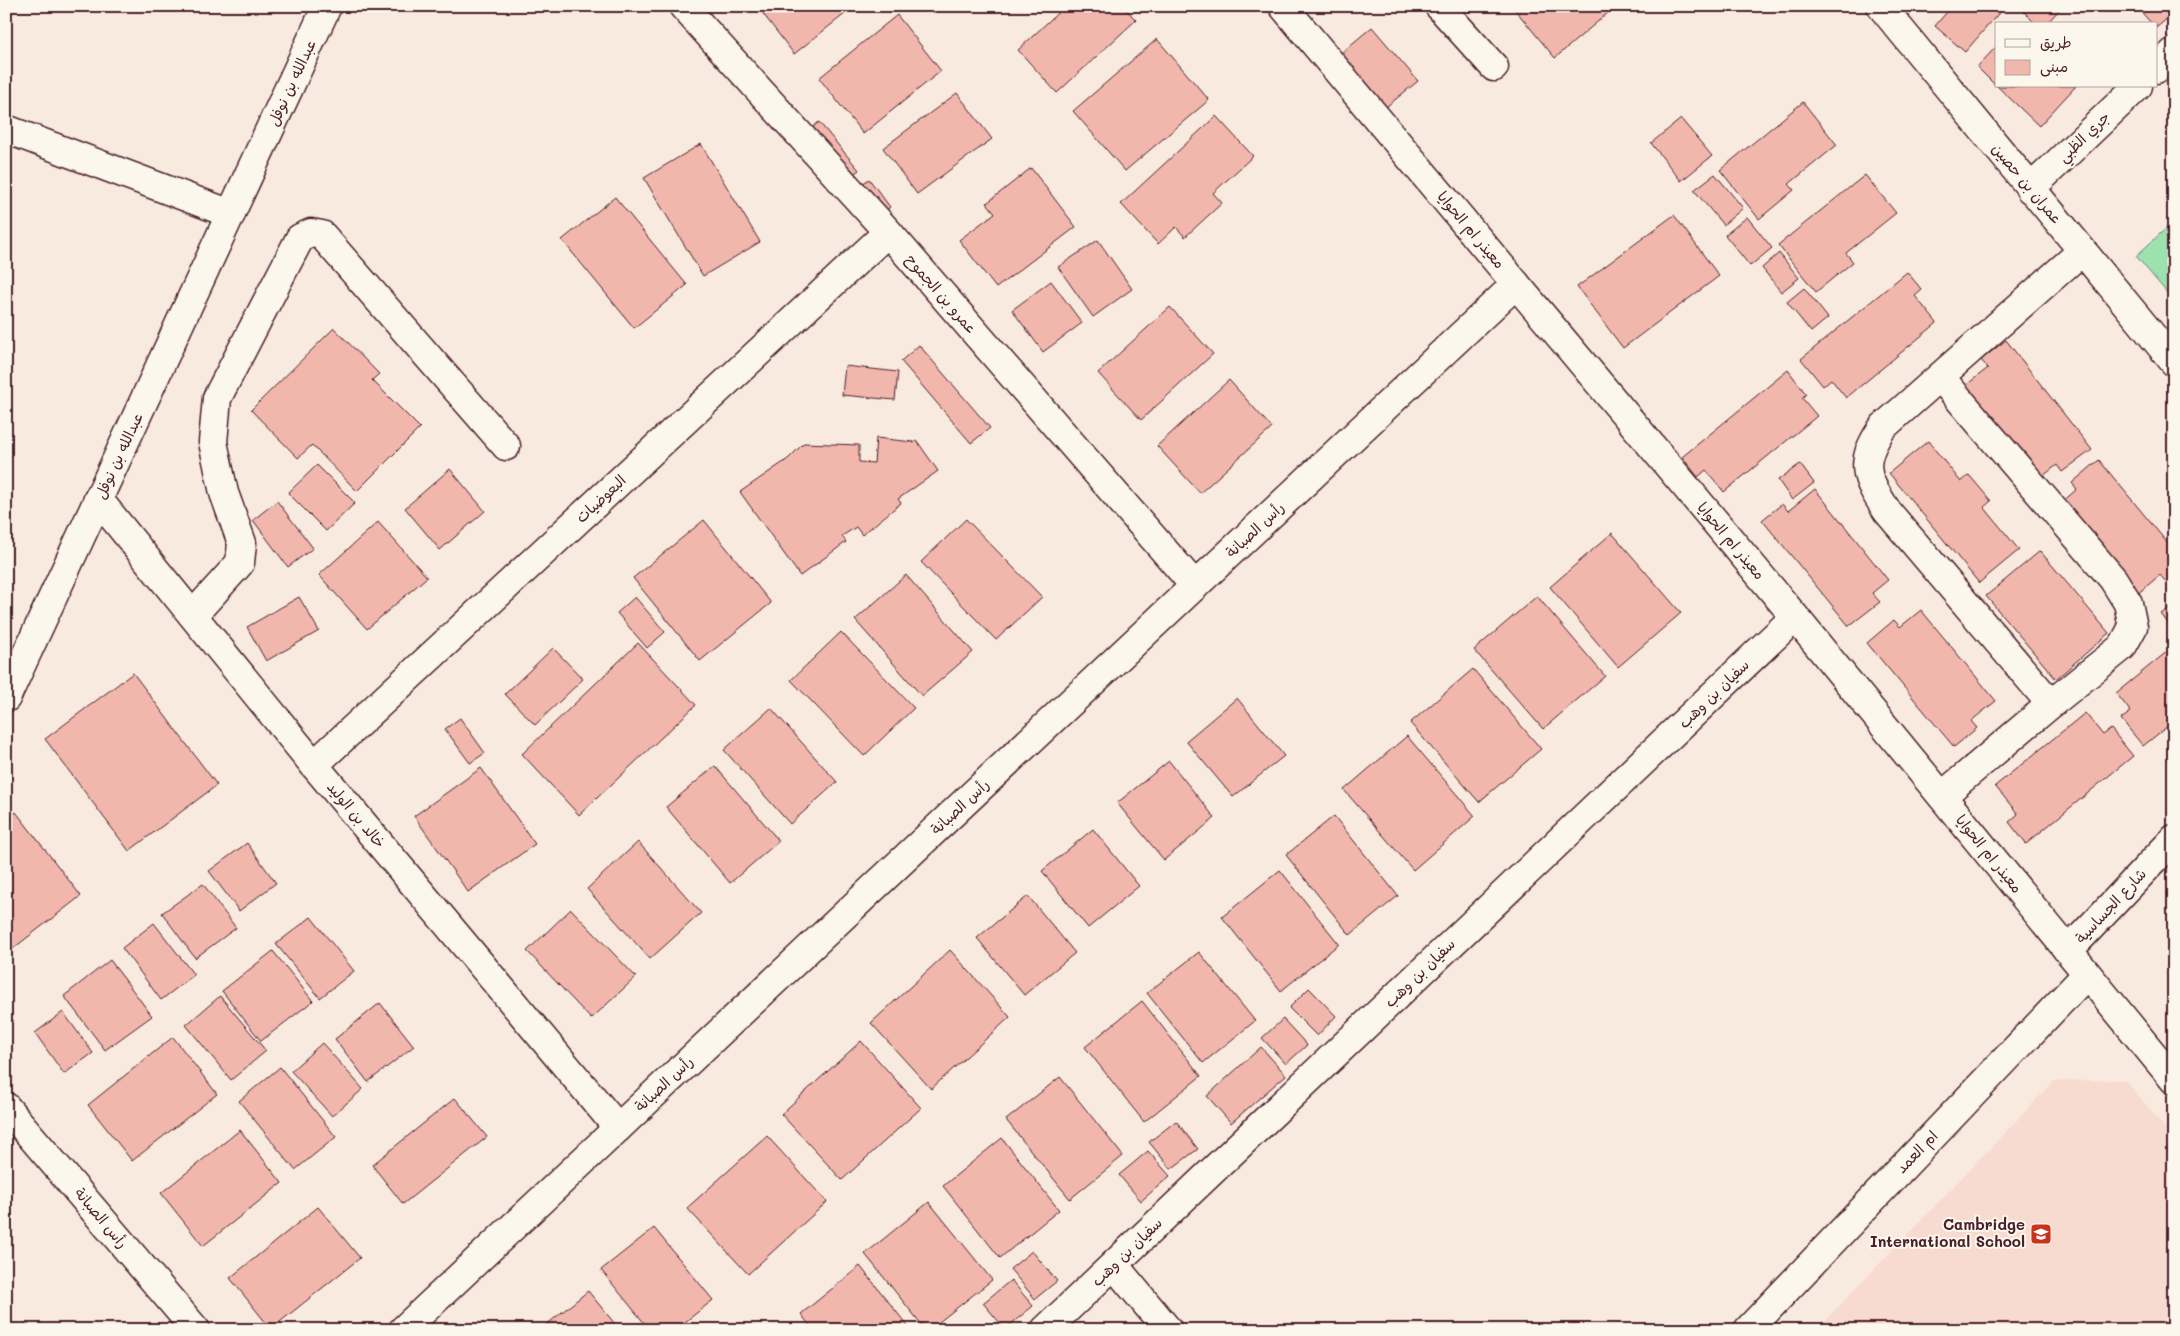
<svg xmlns="http://www.w3.org/2000/svg" width="2180" height="1336" font-family="Mali,'Playpen Sans Arabic',sans-serif">
  <style>
    .built { fill: #f7dbd0 }
    .green { fill: #9ce2ae; stroke: #73806c }
    .building { fill: #f1b7ac; stroke: #4a1f2b }
    .lines { fill: none; stroke-linecap: round; stroke-linejoin: round }
    .minor-casing { stroke: #4a1f2b; stroke-width: 31 }
    .minor { stroke: #fbf7ec; stroke-width: 28 }
    .labels { text-anchor: middle; stroke-width: 4; stroke-linejoin: round; paint-order: stroke }
    .street-label { font-size: 15px; fill: #4a1f2b; stroke: #fbf7ec }
    .poi-label { font-size: 15px; font-weight: bold; fill: #4a1f2b; stroke: #fbf7ec; text-anchor: end }
  </style>
  <rect width="100%" height="100%" fill="#f9eadf"/>
  <filter id="ink" filterUnits="userSpaceOnUse"><feTurbulence type="fractalNoise" baseFrequency=".02" numOctaves="2"/><feDisplacementMap in="SourceGraphic" scale="10" xChannelSelector="R" yChannelSelector="G"/><feConvolveMatrix kernelMatrix="1 2 1 2 8 2 1 2 1" color-interpolation-filters="sRGB"/></filter>
  <g filter="url(#ink)">
    <path class="built" d="M2125,1080l49,58v192h-358l238,-249z"/>
    <path class="green" d="M2174,221v80l-38,-45z"/>
    <g class="building">
      <path d="M757,6h98l-61,48z"/>
      <path d="M1065,6h58l13,14 -79,73 -39,-43z"/>
      <path d="M1512,6h104l-61,52z"/>
      <path d="M1952,6h53l-40,46 -30,-26z"/>
      <path d="M2018,6h45l-17,18h-10z"/>
      <path d="M2136,6h38v7l-18,15v-4h-4z"/>
      <path d="M897,15l44,56 -78,63 -44,-56z"/>
      <path d="M1372,27l46,54 -32,26 -45,-54z"/>
      <path d="M1157,39l52,61 -84,71 -52,-60z"/>
      <path d="M1996,47v39l-19,-19z"/>
      <path d="M1997,86h79l-37,40z"/>
      <path d="M957,93l35,46 -75,55 -34,-46z"/>
      <path d="M1803,102l34,43 -48,39 5,6 -35,29 -39,-49z"/>
      <path d="M1216,116l37,40 -40,37 9,10 -37,34 -9,-10 -18,17 -37,-40z"/>
      <path d="M1681,119l31,37 -31,25 -30,-38z"/>
      <path d="M819,122l40,48 -12,9 -40,-47z"/>
      <path d="M701,144l59,98 -57,34 -59,-98z"/>
      <path d="M1031,168l45,59 -80,61 -37,-48 36,-27 -8,-10z"/>
      <path d="M1715,174l28,34 -20,17 -29,-35z"/>
      <path d="M1865,175l31,38 -50,40 7,9 -37,30 -38,-47z"/>
      <path d="M869,179l21,28 -11,9 -21,-29z"/>
      <path d="M615,197l72,88 -53,43 -72,-88z"/>
      <path d="M1674,215l45,61 -96,72 -46,-61z"/>
      <path d="M1747,217l25,31 -22,18 -25,-31z"/>
      <path d="M1098,240l34,49 -39,28 -35,-50z"/>
      <path d="M1779,253l20,25 -18,14 -19,-24z"/>
      <path d="M1907,272l15,18 -7,6 22,27 -91,75 -15,-19 -8,7 -22,-27z"/>
      <path d="M1051,281l31,42 -39,29 -31,-42z"/>
      <path d="M1804,288l24,30 -17,14 -24,-30z"/>
      <path d="M1170,307l43,47 -72,66 -43,-47z"/>
      <path d="M334,328l45,46 -7,6 48,48 -63,63 -45,-46 -14,13 -47,-48z"/>
      <path d="M2006,340l86,110 -30,22 -5,-7 -19,15 -73,-94 23,-18 -7,-8z"/>
      <path d="M919,345l71,83 -19,15 -70,-82z"/>
      <path d="M845,366l53,6 -3,28 -53,-5z"/>
      <path d="M1788,370l18,24 -4,4 15,18 -93,76 -18,-22 -8,7 -16,-20z"/>
      <path d="M1229,380l43,48 -72,65 -43,-47z"/>
      <path d="M876,438l37,4v1l4,-2 21,30 -40,28 3,4 -39,32 -6,-8 -14,9 4,6 -46,34 -60,-84 48,-33 16,-16 55,2v17l15,1z"/>
      <path d="M1928,441l33,41 8,-7 22,26 -7,6 35,43 -40,33 -90,-110z"/>
      <path d="M2099,460l75,91v24l-8,7 -6,-7 -24,20 -76,-91 17,-15 -5,-6z"/>
      <path d="M1800,464l14,19 -22,17 -14,-20z"/>
      <path d="M317,465l38,38 -29,28 -38,-38z"/>
      <path d="M450,469l35,42 -45,39 -35,-42z"/>
      <path d="M1815,489l73,91 -16,13 8,9 -31,24 -87,-106 20,-16 6,7z"/>
      <path d="M277,501l36,47 -25,19 -35,-47z"/>
      <path d="M966,519l76,78 -46,43 -75,-78z"/>
      <path d="M704,520l67,83 -71,58 -67,-83z"/>
      <path d="M378,522l49,55 -60,52 -48,-54z"/>
      <path d="M1612,533l69,80 -63,54 -68,-80z"/>
      <path d="M2040,551l69,82 -53,46 -70,-83z"/>
      <path d="M906,575l67,77 -51,44 -67,-76z"/>
      <path d="M1537,596l68,80 -62,53 -69,-79z"/>
      <path d="M299,597l20,34 -53,30 -19,-34z"/>
      <path d="M635,597l30,35 -18,16 -30,-35z"/>
      <path d="M2174,605v26l-13,-17z"/>
      <path d="M1921,610l75,91 -25,20 6,7 -23,19 -87,-104 27,-23 6,7z"/>
      <path d="M841,632l73,76 -50,48 -73,-76z"/>
      <path d="M638,643l58,62 -117,110 -57,-61z"/>
      <path d="M2174,646v75l-31,25 -22,-27 10,-7 -15,-19z"/>
      <path d="M553,648l30,31 -48,46 -30,-31z"/>
      <path d="M1473,669l68,80 -62,53 -69,-79z"/>
      <path d="M133,673l84,112 -88,66 -84,-112z"/>
      <path d="M1237,698l47,58 -51,41 -47,-56z"/>
      <path d="M771,708l66,74 -47,42 -66,-74z"/>
      <path d="M2085,713l18,22 8,-6 22,27 -107,88 -17,-22 9,-8 -23,-28z"/>
      <path d="M460,718l25,35 -15,10 -25,-34z"/>
      <path d="M1407,736l68,80 -62,54 -69,-80z"/>
      <path d="M1169,761l46,57 -51,42 -47,-57z"/>
      <path d="M715,766l64,75 -49,42 -64,-76z"/>
      <path d="M481,768l54,76 -67,48 -54,-76z"/>
      <path d="M16,812l65,84 -75,58v-135z"/>
      <path d="M1334,816l64,80 -48,39 -64,-80z"/>
      <path d="M1093,829l46,57 -51,42 -46,-57z"/>
      <path d="M638,842l63,71 -51,46 -63,-70z"/>
      <path d="M247,843l29,40 -37,28 -30,-40z"/>
      <path d="M1280,870l59,74 -58,47 -59,-74z"/>
      <path d="M203,884l33,44 -41,30 -33,-45z"/>
      <path d="M1028,896l47,57 -51,42 -47,-57z"/>
      <path d="M571,909l65,68 -45,42 -64,-68z"/>
      <path d="M311,917l43,54 -34,27 -44,-54z"/>
      <path d="M154,923l40,52 -33,25 -39,-52z"/>
      <path d="M950,950l60,67 -79,72 -60,-66z"/>
      <path d="M273,951l40,50 -52,40 -39,-50z"/>
      <path d="M1199,952l56,69 -52,42 -56,-70z"/>
      <path d="M110,960l42,56 -47,34 -41,-54z"/>
      <path d="M1309,988l27,28 -19,20 -28,-28z"/>
      <path d="M220,996l46,55 -35,29 -45,-55z"/>
      <path d="M1142,1001l59,75 -57,46 -59,-75z"/>
      <path d="M380,1003l34,43 -46,36 -33,-43z"/>
      <path d="M63,1012l30,41 -29,21 -29,-41z"/>
      <path d="M1283,1019l24,26 -21,19 -24,-26z"/>
      <path d="M173,1037l44,57 -85,67 -44,-56z"/>
      <path d="M861,1041l60,67 -79,72 -61,-66z"/>
      <path d="M322,1043l41,46 -31,27 -41,-45z"/>
      <path d="M1261,1047l25,28 -55,48 -24,-27z"/>
      <path d="M280,1067l56,70 -41,33 -56,-69z"/>
      <path d="M1060,1077l63,79 -53,43 -64,-79z"/>
      <path d="M455,1098l32,39 -84,67 -31,-39z"/>
      <path d="M1176,1121l22,28 -27,20 -22,-27z"/>
      <path d="M240,1130l42,53 -79,63 -42,-53z"/>
      <path d="M767,1136l60,66 -79,72 -61,-66z"/>
      <path d="M1002,1138l57,72 -59,48 -57,-72z"/>
      <path d="M1148,1151l22,25 -29,25 -22,-26z"/>
      <path d="M929,1202l63,78 -63,50h-3l-61,-76z"/>
      <path d="M318,1207l42,51 -89,71 -41,-51z"/>
      <path d="M654,1228l59,72 -38,30h-25l-49,-60z"/>
      <path d="M1032,1251l25,30 -22,18 -25,-30z"/>
      <path d="M860,1266l51,64h-98l-12,-16z"/>
      <path d="M1011,1280l22,26 -28,23 -22,-26z"/>
      <path d="M588,1291l32,39h-80z"/>
    </g>
    <g class="lines">
      <g class="minor-casing">
        <g id="minor">
          <path d="M683,6l205,226 307,354"/>
          <path d="M1283,6l512,611 379,463"/>
          <path d="M1439,6l55,61"/>
          <path d="M1881,6l293,356"/>
          <path d="M2156,69l18,-17"/>
          <path d="M6,129l225,85"/>
          <path d="M2030,189l108,-103"/>
          <path d="M1941,378l172,201 15,24 5,24 -11,20 -71,57 -109,92"/>
          <path d="M98,499l216,266 304,363"/>
          <path d="M193,615l47,-52 2,-20 -18,-50 -11,-51 4,-44 83,-160 11,-5 11,2 184,211"/>
          <path d="M6,698l321,-692"/>
          <path d="M2051,704l-164,-193c-22,-34 -29,-48 -4,-84l199,-176"/>
          <path d="M314,765l574,-533"/>
          <path d="M2068,951l106,-112"/>
          <path d="M6,1107l190,223"/>
          <path d="M1114,1265l54,65"/>
          <path d="M403,1330l1113,-1046"/>
          <path d="M1045,1330l750,-713"/>
          <path d="M1748,1330l339,-356"/>
        </g>
      </g>
      <use href="#minor" class="minor"/>
    </g>
  </g>
  <defs>
    <g id="school-square" transform="scale(1.125)"><rect x="-9" y="-9" width="18" height="18" rx="4" fill="#c8321e" stroke="#fbf7ec"/><path d="M0-5L7-2L0 1L-7-2ZM-4 1L0 2.5L4 1V4Q0 6-4 4Z" fill="#fff"/></g>
  </defs>
  <g fill-rule="evenodd">
    <use href="#school-square" x="2041" y="1234"/>
  </g>
  <g class="labels">
    <g class="street-label">
      <text transform="translate(292 83) rotate(-65)" y="5">عبدالله بن نوفل</text>
      <text transform="translate(2084 137) rotate(-44)" y="5">جري الظبي</text>
      <text transform="translate(2027 184) rotate(50)" y="5">عمران بن حصين</text>
      <text transform="translate(1471 230) rotate(50)" y="5">معيذر ام الحوايا</text>
      <text transform="translate(941 294) rotate(49)" y="5">عمرو بن الجموح</text>
      <text transform="translate(119 456) rotate(-65)" y="5">عبدالله بن نوفل</text>
      <text transform="translate(601 499) rotate(-43)" y="5">البعوضيات</text>
      <text transform="translate(1255 530) rotate(-43)" y="5">رأس الصبانة</text>
      <text transform="translate(1731 541) rotate(50)" y="5">معيذر ام الحوايا</text>
      <text transform="translate(1714 694) rotate(-44)" y="5">سفيان بن وهب</text>
      <text transform="translate(960 807) rotate(-43)" y="5">رأس الصبانة</text>
      <text transform="translate(356 815) rotate(50)" y="5">خالد بن الوليد</text>
      <text transform="translate(1989 854) rotate(51)" y="5">معيذر ام الحوايا</text>
      <text transform="translate(2111 906) rotate(-47)" y="5">شارع الجساسية</text>
      <text transform="translate(1420 973) rotate(-44)" y="5">سفيان بن وهب</text>
      <text transform="translate(664 1084) rotate(-43)" y="5">رأس الصبانة</text>
      <text transform="translate(1917 1152) rotate(-46)" y="5">ام العمد</text>
      <text transform="translate(101 1218) rotate(50)" y="5">رأس الصبانة</text>
      <text transform="translate(1127 1252) rotate(-44)" y="5">سفيان بن وهب</text>
    </g>
    <g class="poi-label">
      <text x="2025" y="1230">Cambridge<tspan x="2025" dy="17">International School</tspan></text>
    </g>
  </g>
  <rect width="2180" height="1336" fill="none" stroke="#fbf7ec" stroke-width="25"/>
  <rect x="12" y="12" width="2155" height="1311" fill="none" stroke="#4a1f2b" stroke-width="2" filter="url(#ink)"/>
  <rect x="1995" y="22" width="162" height="65" fill="#fbf7ec" stroke="#b4a19f"/>
  <rect x="2005" y="39" width="25" height="8" fill="#fbf7ec" stroke="#b4a19f"/>
  <text x="2040" y="48" font-size="15" fill="#4a1f2b">طريق</text>
  <rect x="2005" y="60" width="25" height="15" fill="#f1b7ac" stroke="#b4a19f"/>
  <text x="2040" y="72" font-size="15" fill="#4a1f2b">مبنى</text>
</svg>
